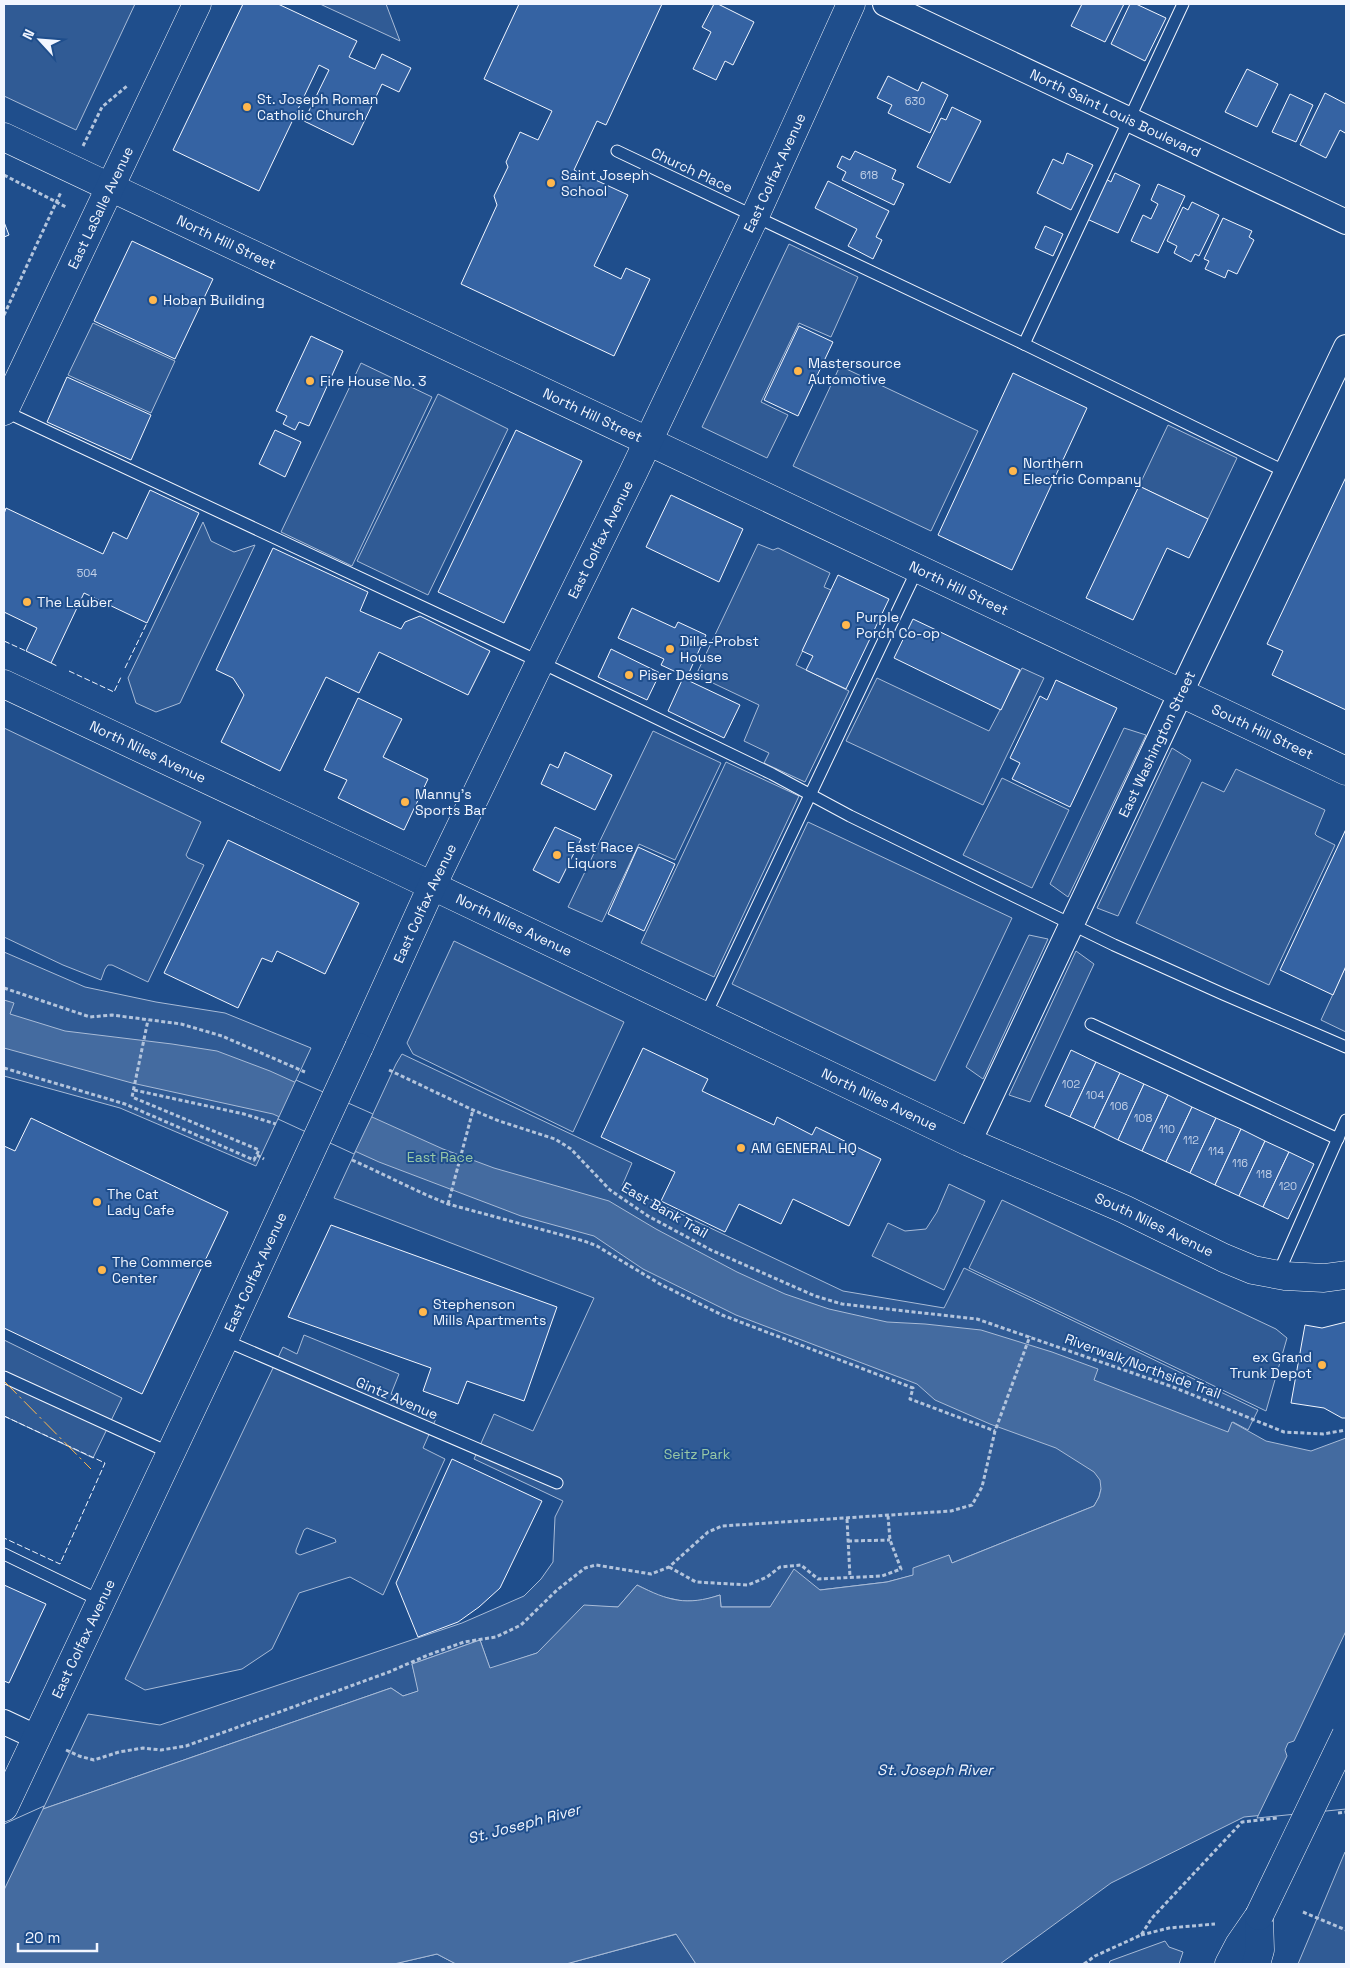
<svg xmlns="http://www.w3.org/2000/svg" width="1350" height="1968" font-family="'Space Grotesk',sans-serif">
  <style>
    .built { fill: #305b95; stroke: #a8bbd7; fill-rule: evenodd }
    .water { fill: #446ba0; stroke: #a8bbd7 }
    .pier { fill: #1f4e8c; stroke: #a8bbd7 }
    .building { fill: #3563a3; stroke: #f2f6ff }
    .lines { fill: none; stroke-linecap: round; stroke-linejoin: round }
    .lane-casing { stroke: #f2f6ff; stroke-width: 13 }
    .street-casing { stroke: #f2f6ff; stroke-width: 26 }
    .secondary-casing { stroke: #f2f6ff; stroke-width: 29 }
    .primary-casing { stroke: #f2f6ff; stroke-width: 29 }
    .path { stroke: #b3c4dc; stroke-width: 3; stroke-dasharray: 4 2.5; stroke-linecap: butt }
    .lane { stroke: #1f4e8c; stroke-width: 11 }
    .street { stroke: #1f4e8c; stroke-width: 24 }
    .secondary { stroke: #1f4e8c; stroke-width: 28 }
    .primary { stroke: #1f4e8c; stroke-width: 28 }
    .secondary-bridge-casing { stroke: #f2f6ff; stroke-width: 29; stroke-linecap: butt }
    .primary-bridge-casing { stroke: #f2f6ff; stroke-width: 29; stroke-linecap: butt }
    .secondary-bridge { stroke: #1f4e8c; stroke-width: 28 }
    .primary-bridge { stroke: #1f4e8c; stroke-width: 28 }
    .fence { stroke: #f2f6ff; stroke-width: 1; stroke-dasharray: 6 2.5; stroke-linecap: butt }
    .power { stroke: #ffb74d; stroke-width: 1; stroke-dasharray: 18 4 2.5 4; stroke-linecap: butt }
    .poi-dot { fill: #ffb74d; stroke: #1f4e8c; stroke-width: 2 }
    .labels { text-anchor: middle; stroke-width: 4; stroke-linejoin: round; paint-order: stroke }
    .number-label { font-size: 11px; fill: #c3d1e8 }
    .poi-label { font-size: 14px; fill: #f2f6ff; stroke: #1f4e8c; text-anchor: start }
    .street-label { font-size: 14px; fill: #f2f6ff; stroke: #1f4e8c }
    .park-label { font-size: 14px; fill: #97c8a6; stroke: #1f4e8c }
    .water-label { font-size: 15px; font-style: italic; fill: #f2f6ff; stroke: #1f4e8c }
  </style>
  <rect width="100%" height="100%" fill="#1f4e8c"/>
  <g class="built">
    <path d="M4,4h131l-59,126 -72,-34z"/>
    <path d="M320,4h66l14,37z"/>
    <path d="M789,244l69,33 -27,60 -32,-14 -38,79 27,13 -21,43 -65,-31z"/>
    <path d="M93,323l82,38 -24,52 -83,-38z"/>
    <path d="M361,363l71,34 -80,169 -71,-34z"/>
    <path d="M840,366l138,65 -47,100 -138,-65z"/>
    <path d="M438,394l70,35 -80,166 -71,-34z"/>
    <path d="M1168,425l69,33 -29,61 -69,-33z"/>
    <path d="M203,522l8,19 23,11 21,-7 -75,158 -24,9 -20,-9 -8,-25z"/>
    <path d="M758,544l15,6 5,-2 52,25 -6,14 7,3 -35,75 53,26 -44,91 -41,-19 5,-10 -25,-12 15,-36 -63,-30z"/>
    <path d="M1022,668l22,10 -61,127 -137,-64 31,-63 112,53z"/>
    <path d="M4,728l197,94 -15,33 2,3 16,7 -56,117 -36,-17h-4l-3,4 -4,11 -38,-15 -59,-28z"/>
    <path d="M1124,728l22,7 -78,162 -18,-13z"/>
    <path d="M653,731l68,32 -46,97 -36,-16 -37,78 -34,-15z"/>
    <path d="M1172,748l19,12 -73,156 -21,-8z"/>
    <path d="M726,762l73,34 -85,181 -73,-34z"/>
    <path d="M1236,769l89,41 -10,24 2,2 18,9 -66,140 -133,-62 66,-141 22,10z"/>
    <path d="M1002,778l67,32 -37,78 -69,-33z"/>
    <path d="M808,822l204,96 -77,163 -203,-97z"/>
    <path d="M1029,935l19,4 -65,140 -17,-12z"/>
    <path d="M454,941l170,81 -51,110 -160,-78 -6,-11z"/>
    <path d="M1076,951l18,13 -64,138 -21,-7z"/>
    <path d="M4,952l81,35 71,15 69,11 86,35 -55,118 -136,-58 -116,-32z"/>
    <path d="M1346,966v66l-25,-12z"/>
    <path d="M402,1054l230,109 -10,23 221,105 101,17 20,-40 294,142 -10,20 -15,-8 -5,10 -127,57 -2,8 -5,9 -142,57 -3,-8 -35,20 -27,7 -67,8 -49,17h-50l-1,-12 -19,6h-19l-23,-5 -22,-11 -19,22 -34,-1 -47,47 -47,16 -10,-29 -68,24 7,27 -16,5 -12,-8 -348,121 45,-95 72,11 302,-102 62,-27 17,-17 12,-17 2,-45 8,-16 -89,-42 20,-45 39,17 61,-133 -260,-100 62,-134z"/>
    <path d="M949,1184l36,17 -41,89 -72,-34 16,-33 17,8 21,-2 11,-17z"/>
    <path d="M1002,1200l274,129 11,9 -21,73 -297,-143z"/>
    <path d="M304,1335l95,39 -8,20 47,20 -15,34 22,11 -62,136 -33,-18 -51,16 -27,56 -30,20 -97,21 -20,-11 158,-332 14,7zM307,1528l28,11 1,3 -36,13 -4,-2v-3l8,-20z"/>
    <path d="M4,1340l118,58 -29,60 -89,-42z"/>
    <path d="M1346,1851v113h-48l47,-112z"/>
    <path d="M677,1934l19,30h-130z"/>
    <path d="M1165,1941l4,6 14,5 -4,12h-70l1,-3z"/>
    <path d="M437,1954l19,10h-62z"/>
  </g>
  <path class="water" d="M4,1000l10,3 -4,11 55,17 107,13 45,7 53,20 173,78 51,19 115,33 47,28 81,43 48,22 44,15 58,13 38,2 56,6 71,22 46,17 -4,11 134,52 4,-10 34,19 45,10 35,-13v369l-102,10 -133,66 -111,81h-304l-20,-30 -110,30h-110l-19,-10 -43,10h-390v-138l39,-17 348,-121 12,8 15,-5 -6,-27 68,-24 10,28 47,-15 47,-48 34,2 19,-22c32,16 49,21 83,10l1,12h49l24,-38 26,21 67,-8 26,-7v-7l36,-13 3,8 142,-57 5,-9 2,-8 -1,-9 -6,-8 -38,-24 -66,-24 -55,-24 -18,-16 -181,-69 -93,-46 -49,-33 -73,-20 -142,-54 -106,-48 -141,-31 -128,-35z"/>
  <g class="pier">
    <path d="M296,1080l77,34 -19,40 -76,-35z"/>
    <path d="M1346,1631v178l-89,9 30,-62 -2,-6 3,-7 6,-2z"/>
    <path d="M44,1806l-1,3 -39,81v-66z"/>
  </g>
  <g class="building">
    <path d="M243,4h35l79,37 -8,16 26,12 7,-15 29,14 -12,24 -17,-8 -29,61 -49,-24 25,-51 -10,-5 -60,126 -86,-41z"/>
    <path d="M519,4h143l-56,121 -9,-4 -23,49 54,25 -34,71 27,13 5,-11 24,11 -36,77 -153,-72 36,-79 -3,-9 14,-29 -2,-5 14,-30 18,8 14,-29 -68,-32z"/>
    <path d="M714,4h4l36,18 -21,43 -8,-4 -9,19 -23,-11 18,-37 -9,-5z"/>
    <path d="M1082,4h42l-19,38 -34,-16z"/>
    <path d="M1130,4h6l30,14 -21,43 -34,-17z"/>
    <path d="M1247,69l31,15 -21,43 -32,-15z"/>
    <path d="M888,76l30,15 4,-9 26,13 -18,38 -42,-20 4,-8 -15,-7z"/>
    <path d="M1325,93l21,11v26l-1,3 -5,-3 -14,28 -26,-13z"/>
    <path d="M1290,94l23,11 -17,37 -24,-10z"/>
    <path d="M952,107l29,14 -31,62 -33,-16 24,-49 5,2z"/>
    <path d="M855,151l41,19 -4,9 12,5 -10,21 -52,-25 4,-8 -9,-5 5,-11 8,4z"/>
    <path d="M1067,153l26,12 -22,45 -34,-17 16,-34 10,5z"/>
    <path d="M1115,173l25,12 -22,48 -31,-14 19,-40 5,3z"/>
    <path d="M828,181l61,30 -13,26 6,3 -9,19 -25,-13 9,-17 -42,-21z"/>
    <path d="M1158,184l27,12 -27,57 -27,-12 12,-26 8,4 7,-15 -7,-4z"/>
    <path d="M1192,202l27,13 -20,41 -4,-2 -4,8 -17,-9 3,-7 -10,-5 16,-34 5,3z"/>
    <path d="M1223,218l29,13 -3,6 5,3 -17,34 -9,-4 -3,8 -20,-9 4,-8 -5,-2z"/>
    <path d="M4,222l5,13 -5,2z"/>
    <path d="M1045,226l18,8 -10,22 -18,-8z"/>
    <path d="M132,241l81,38 -38,80 -81,-38z"/>
    <path d="M799,326l34,16 -35,74 -34,-16z"/>
    <path d="M311,336l32,15 -34,75 -10,-4 -4,8 -12,-6 4,-8 -11,-5z"/>
    <path d="M1013,373l74,35 -75,162 -74,-35z"/>
    <path d="M67,377l84,38 -20,45 -84,-38z"/>
    <path d="M275,430l26,12 -16,35 -26,-13z"/>
    <path d="M516,430l66,31 -78,162 -66,-31z"/>
    <path d="M1346,477v233l-74,-35 11,-24 -16,-7z"/>
    <path d="M1139,486l69,33 -19,39 -22,-10 -34,72 -47,-22z"/>
    <path d="M150,490l49,23 -52,110 -63,-30 -33,70 -25,-12 11,-23 -33,-16v-98l2,-6 97,46 10,-22 14,7z"/>
    <path d="M671,495l72,34 -24,53 -73,-35z"/>
    <path d="M273,548l95,44 -8,19 41,18 4,-7 15,-6 70,35 -22,44 -89,-43 -20,41 -33,-16 -46,94 -59,-29 23,-47 -11,-17 -17,-8z"/>
    <path d="M838,575l51,24 -43,90 -40,-19 7,-14 -11,-5z"/>
    <path d="M632,608l43,20 3,-6 28,13 -19,42 -26,-12 3,-6 -46,-21z"/>
    <path d="M913,619l107,51 -19,40 -107,-52z"/>
    <path d="M611,649l49,24 -13,27 -49,-23z"/>
    <path d="M683,678l57,27 -16,33 -56,-27z"/>
    <path d="M1056,680l61,28 -47,99 -58,-28 8,-16 -10,-5 30,-62 7,4z"/>
    <path d="M358,698l44,21 -19,38 45,22 -24,51 -66,-32 9,-18 -23,-10z"/>
    <path d="M565,752l47,23 -17,35 -54,-26 9,-20 8,4z"/>
    <path d="M555,827l26,12 -22,44 -26,-13z"/>
    <path d="M1346,829v137l-13,29 -53,-25z"/>
    <path d="M228,840l131,63 -34,71 -48,-23 -5,11 -10,-4 -24,50 -74,-35z"/>
    <path d="M638,847l37,17 -31,67 -36,-17z"/>
    <path d="M643,1048l65,31 -6,12 72,34 3,-8 35,18 4,-8 65,32 -32,67 -56,-27 -12,25 -42,-20 -14,28 -64,-31 14,-29 -74,-35z"/>
    <path d="M1071,1050l25,12 -26,55 -25,-11z"/>
    <path d="M1096,1062l24,11 -26,55 -24,-11z"/>
    <path d="M1120,1073l24,11 -26,56 -24,-12z"/>
    <path d="M1144,1084l24,11 -26,56 -24,-11z"/>
    <path d="M1168,1095l24,12 -26,55 -24,-11z"/>
    <path d="M1192,1107l24,11 -26,55 -24,-11z"/>
    <path d="M31,1118l197,94 -86,182 -138,-66v-182l11,5z"/>
    <path d="M1216,1118l25,11 -26,56 -25,-12z"/>
    <path d="M1241,1129l24,12 -26,55 -24,-11z"/>
    <path d="M1265,1141l24,11 -26,55 -24,-11z"/>
    <path d="M1289,1152l25,12 -26,55 -25,-12z"/>
    <path d="M331,1225l226,82 -33,94 -57,-20 -9,23 -35,-13 8,-23 -143,-51z"/>
    <path d="M1346,1322v96h-4l-18,-10 -33,-5 14,-78 17,3z"/>
    <path d="M452,1459l90,42 -42,87 -21,19 -21,15 -40,15 -22,-54z"/>
    <path d="M4,1585l42,19 -37,79 -5,-2z"/>
  </g>
  <g class="lines">
    <g class="lane-casing">
      <g id="lane">
        <path d="M617,151l407,193 262,128"/>
        <path d="M1024,344l159,-340"/>
        <path d="M4,411l536,251 232,112 78,42 264,129 109,49 123,53"/>
        <path d="M705,1016l213,-448"/>
        <path d="M1091,1024l247,115"/>
        <path d="M1278,1274l68,-154"/>
        <path d="M224,1340l333,143"/>
        <path d="M4,1377l166,76"/>
        <path d="M4,1554l97,47"/>
      </g>
    </g>
    <g class="street-casing">
      <g id="street">
        <path id="s1" d="M885,4l461,218"/>
        <path id="s2" d="M969,1142l226,-479 151,-316"/>
        <path d="M4,1722l32,15"/>
      </g>
    </g>
    <g class="secondary-casing">
      <g id="secondary">
        <path id="s3" d="M4,137l1342,634"/>
        <path id="s4" d="M4,411l193,-407"/>
        <path id="s5" d="M4,684l393,185 572,273 155,67 100,49 29,12 32,6 39,2 22,-3"/>
        <path d="M1229,1964l10,-19 20,-29"/>
        <path d="M1256,1964l4,-14 -1,-34"/>
      </g>
    </g>
    <g class="primary-casing">
      <g id="primary">
        <path id="s6" d="M359,1047l73,-161 108,-224 93,-189 122,-257 96,-212"/>
        <path id="s7" d="M4,1807l220,-467 69,-150"/>
      </g>
    </g>
    <g class="path">
      <path d="M83,146l19,-39 25,-21"/>
      <path d="M4,175l62,32"/>
      <path d="M4,315l57,-123"/>
      <path d="M4,988l86,29 22,-2 69,9 41,12 83,36"/>
      <path d="M4,1068l121,36 129,56 5,-10 -127,-53 16,-77"/>
      <path d="M389,1070l84,40 26,11 56,18 16,10 39,41 38,26 63,34 104,46 27,8 135,15 196,68 111,45 39,2 23,-4"/>
      <path d="M134,1090l110,24 32,10"/>
      <path d="M257,1155l7,4"/>
      <path d="M352,1160c32,14 63,31 96,44l136,37 13,5 63,38 62,31 191,73 -3,11 85,32"/>
      <path d="M448,1204l25,-94"/>
      <path d="M847,1519l3,58"/>
      <path d="M848,1541l42,-1"/>
      <path d="M669,1567l27,15 52,3 19,-8 13,-10 21,-2 17,14 64,-3 19,-7 -11,-29 -2,-24"/>
      <path d="M66,1750l13,6 15,4 25,-8 24,-4 18,2 25,-4 203,-74 39,-17 36,-13 32,-5 25,-12 36,-35 28,-22 11,-3 55,9 18,-7 39,-35 14,-6 229,-15 21,-6 10,-18 13,-56 35,-95"/>
      <path d="M1338,1813l8,-1"/>
      <path d="M1303,1912l43,18"/>
      <path d="M1141,1935l28,-7 46,-4"/>
      <path d="M1084,1964l11,-8 46,-21 11,-17 90,-96 35,-4"/>
    </g>
    <use href="#lane" class="lane"/>
    <use href="#street" class="street"/>
    <use href="#secondary" class="secondary"/>
    <use href="#primary" class="primary"/>
    <g class="secondary-bridge-casing">
      <path id="secondary-bridge" d="M1259,1916l87,-181"/>
    </g>
    <g class="primary-bridge-casing">
      <path id="primary-bridge" d="M293,1190l66,-143"/>
    </g>
    <use href="#secondary-bridge" class="secondary-bridge"/>
    <use href="#primary-bridge" class="primary-bridge"/>
    <g class="fence">
      <path d="M4,641l22,10"/>
      <path d="M51,663l6,3"/>
      <path d="M125,668l22,-45"/>
      <path d="M69,671l45,21 7,-15"/>
      <path d="M4,1416l101,47 -45,101 -56,-26"/>
    </g>
    <path class="power" d="M4,1381l87,88"/>
  </g>
  <g class="poi-dot">
    <circle cx="247" cy="107" r="5"/>
    <circle cx="551" cy="183" r="5"/>
    <circle cx="153" cy="300" r="5"/>
    <circle cx="798" cy="371" r="5"/>
    <circle cx="310" cy="381" r="5"/>
    <circle cx="1013" cy="471" r="5"/>
    <circle cx="27" cy="602" r="5"/>
    <circle cx="846" cy="625" r="5"/>
    <circle cx="670" cy="649" r="5"/>
    <circle cx="629" cy="675" r="5"/>
    <circle cx="405" cy="802" r="5"/>
    <circle cx="557" cy="855" r="5"/>
    <circle cx="741" cy="1148" r="5"/>
    <circle cx="97" cy="1202" r="5"/>
    <circle cx="102" cy="1270" r="5"/>
    <circle cx="423" cy="1312" r="5"/>
    <circle cx="1322" cy="1365" r="5"/>
  </g>
  <g class="labels">
    <g class="number-label">
      <text x="915" y="105">630</text>
      <text x="869" y="179">618</text>
      <text x="87" y="577">504</text>
      <text x="1071" y="1088">102</text>
      <text x="1095" y="1099">104</text>
      <text x="1119" y="1110">106</text>
      <text x="1143" y="1122">108</text>
      <text x="1167" y="1133">110</text>
      <text x="1191" y="1144">112</text>
      <text x="1216" y="1155">114</text>
      <text x="1240" y="1167">116</text>
      <text x="1264" y="1178">118</text>
      <text x="1288" y="1190">120</text>
    </g>
    <g class="poi-label">
      <text x="257" y="104">St. Joseph Roman<tspan x="257" dy="16">Catholic Church</tspan></text>
      <text x="561" y="180">Saint Joseph<tspan x="561" dy="16">School</tspan></text>
      <text x="163" y="305">Hoban Building</text>
      <text x="808" y="368">Mastersource<tspan x="808" dy="16">Automotive</tspan></text>
      <text x="320" y="386">Fire House No. 3</text>
      <text x="1023" y="468">Northern<tspan x="1023" dy="16">Electric Company</tspan></text>
      <text x="37" y="607">The Lauber</text>
      <text x="856" y="622">Purple<tspan x="856" dy="16">Porch Co-op</tspan></text>
      <text x="680" y="646">Dille-Probst<tspan x="680" dy="16">House</tspan></text>
      <text x="639" y="680">Piser Designs</text>
      <text x="415" y="799">Manny's<tspan x="415" dy="16">Sports Bar</tspan></text>
      <text x="567" y="852">East Race<tspan x="567" dy="16">Liquors</tspan></text>
      <text x="751" y="1153">AM GENERAL HQ</text>
      <text x="107" y="1199">The Cat<tspan x="107" dy="16">Lady Cafe</tspan></text>
      <text x="112" y="1267">The Commerce<tspan x="112" dy="16">Center</tspan></text>
      <text x="433" y="1309">Stephenson<tspan x="433" dy="16">Mills Apartments</tspan></text>
      <text x="1312" y="1362" text-anchor="end">ex Grand<tspan x="1312" dy="16">Trunk Depot</tspan></text>
    </g>
    <g class="street-label">
      <text dy="5" stroke="none"><textPath href="#s1" startOffset="255">North Saint Louis Boulevard</textPath></text>
      <text transform="translate(692 170) rotate(25)" y="5">Church Place</text>
      <text dy="5" stroke="none"><textPath href="#s6" startOffset="968">East Colfax Avenue</textPath></text>
      <text dy="5" stroke="none"><textPath href="#s4" startOffset="225">East LaSalle Avenue</textPath></text>
      <text dy="5" stroke="none"><textPath href="#s3" startOffset="246">North Hill Street</textPath></text>
      <text dy="5" stroke="none"><textPath href="#s3" startOffset="651">North Hill Street</textPath></text>
      <text dy="5" stroke="none"><textPath href="#s6" startOffset="562">East Colfax Avenue</textPath></text>
      <text dy="5" stroke="none"><textPath href="#s3" startOffset="1056">North Hill Street</textPath></text>
      <text dy="5" stroke="none"><textPath href="#s3" startOffset="1392">South Hill Street</textPath></text>
      <text dy="5" stroke="none"><textPath href="#s2" startOffset="440">East Washington Street</textPath></text>
      <text dy="5" stroke="none"><textPath href="#s5" startOffset="159">North Niles Avenue</textPath></text>
      <text dy="5" stroke="none"><textPath href="#s6" startOffset="158">East Colfax Avenue</textPath></text>
      <text dy="5" stroke="none"><textPath href="#s5" startOffset="564">North Niles Avenue</textPath></text>
      <text dy="5" stroke="none"><textPath href="#s5" startOffset="969">North Niles Avenue</textPath></text>
      <text transform="translate(665 1210) rotate(30)" y="5">East Bank Trail</text>
      <text dy="5" stroke="none"><textPath href="#s5" startOffset="1271">South Niles Avenue</textPath></text>
      <text dy="5" stroke="none"><textPath href="#s7" startOffset="591">East Colfax Avenue</textPath></text>
      <text transform="translate(1143 1366) rotate(20)" y="5">Riverwalk/Northside Trail</text>
      <text transform="translate(397 1398) rotate(23)" y="5">Gintz Avenue</text>
      <text dy="5" stroke="none"><textPath href="#s7" startOffset="186">East Colfax Avenue</textPath></text>
    </g>
    <g class="park-label">
      <text x="440" y="1162">East Race</text>
      <text x="697" y="1459">Seitz Park</text>
    </g>
    <g class="water-label">
      <text x="935" y="1775">St. Joseph River</text>
      <text transform="translate(524 1824) rotate(-15)" y="5">St. Joseph River</text>
    </g>
  </g>
  <rect width="1350" height="1968" fill="none" stroke="#f2f6ff" stroke-width="10"/>
  <g transform="translate(40 40) rotate(296)" stroke="#1f4e8c" stroke-width="4" paint-order="stroke">
  <path d="M0-4L9 19L0 12L-9 19Z" fill="#f2f6ff"/>
  <text y="-8" font-size="14" font-weight="bold" text-anchor="middle" fill="#f2f6ff">N</text>
  </g>
  <path d="M18 1943v8h79v-8" fill="none" stroke="#f2f6ff" stroke-width="2.5"/>
  <text x="25" y="1943" font-size="15" fill="#f2f6ff" stroke="#1f4e8c" stroke-width="4" paint-order="stroke">20 m</text>
</svg>
